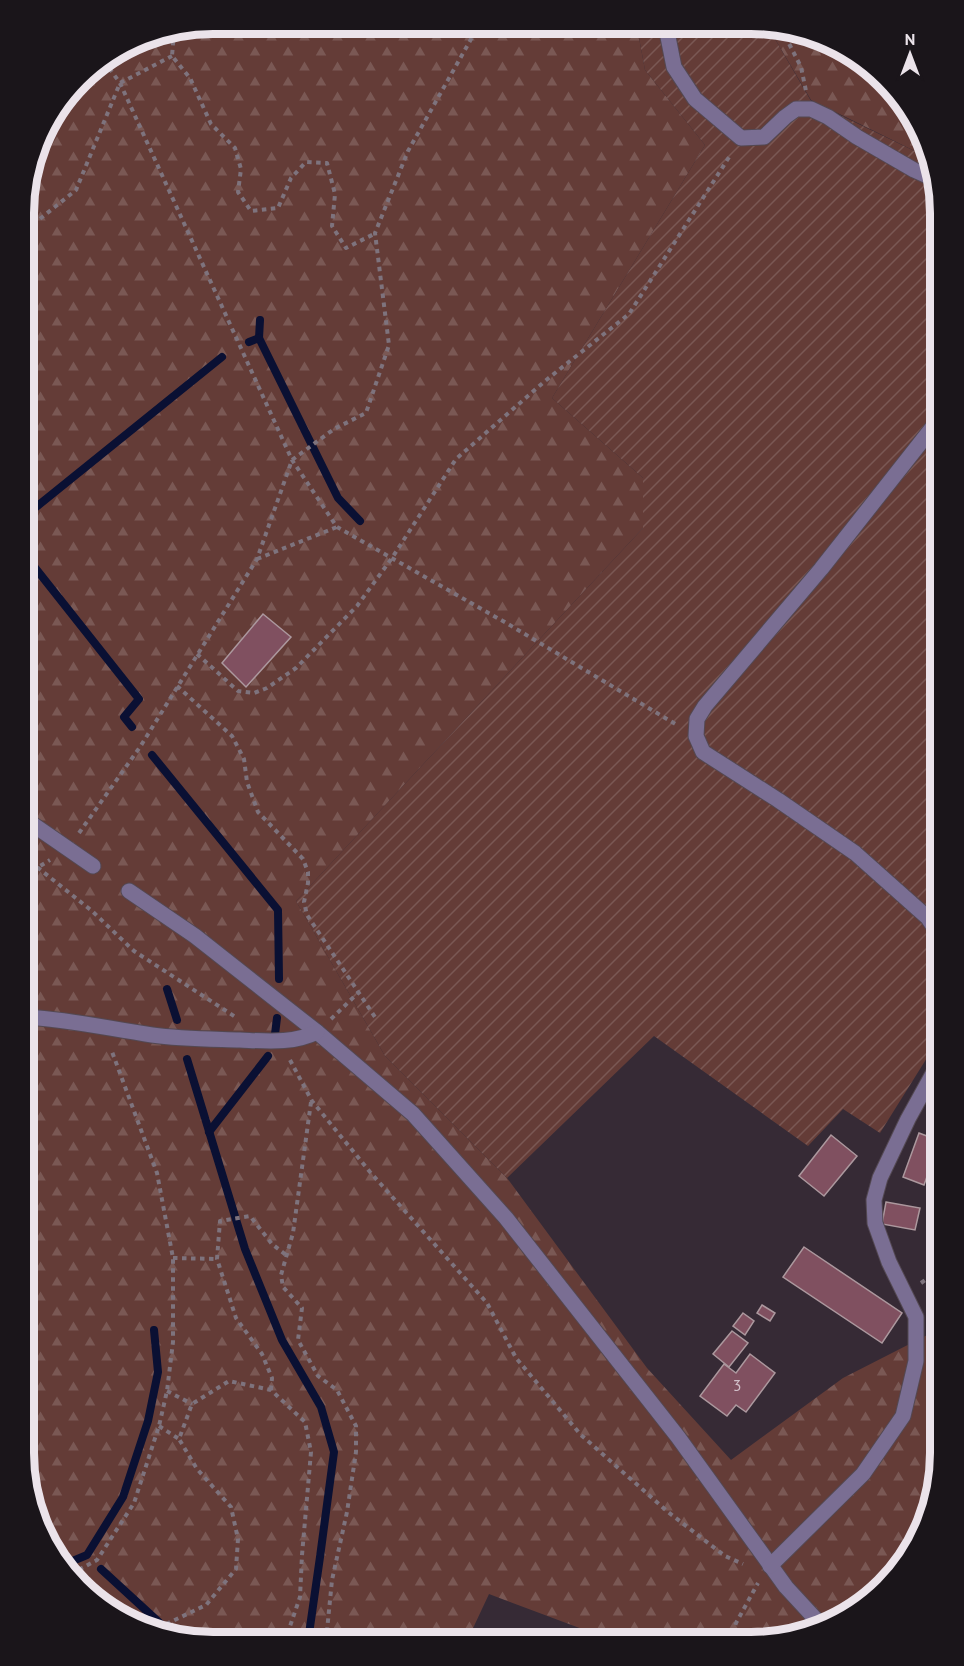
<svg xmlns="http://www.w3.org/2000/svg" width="964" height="1666" font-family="'PT Sans',sans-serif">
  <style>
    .forest { fill: url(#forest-firs) }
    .garden { fill: url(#garden-furrows) }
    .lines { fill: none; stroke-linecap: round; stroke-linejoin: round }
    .stream { stroke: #0a1033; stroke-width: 8 }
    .building { fill: #805060; stroke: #ac989e; stroke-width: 1.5 }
    .minor-casing { stroke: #534852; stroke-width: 17 }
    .path { stroke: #7e737d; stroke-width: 4; stroke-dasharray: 4.5 4.5; stroke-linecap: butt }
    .minor { stroke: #7a6e93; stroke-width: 15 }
    .labels { text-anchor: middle; stroke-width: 5; stroke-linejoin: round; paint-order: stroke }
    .number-label { font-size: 16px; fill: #d0bec8 }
    .rim { fill: none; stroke: #ebe3ea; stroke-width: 8 }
  </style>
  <defs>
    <pattern id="forest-firs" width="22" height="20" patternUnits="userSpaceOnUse" patternTransform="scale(1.5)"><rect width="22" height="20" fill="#643c37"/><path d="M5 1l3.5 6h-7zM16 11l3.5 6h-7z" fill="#7a5854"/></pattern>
    <pattern id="garden-furrows" width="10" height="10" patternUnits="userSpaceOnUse" patternTransform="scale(1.5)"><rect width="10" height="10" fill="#643c37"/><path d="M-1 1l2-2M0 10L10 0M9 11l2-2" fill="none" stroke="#7a5854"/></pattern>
  </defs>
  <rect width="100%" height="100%" fill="#362a35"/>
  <g class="forest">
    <path d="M214,24l423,3 8,43 60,75 -153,253 91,80v50l-347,373 89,155 122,122 140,190 84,92 112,-82 96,-49 1,-2v138l-14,60 -25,43 -35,35 -28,15 -40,16 -48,8h-133l-128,-48 -22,47 -279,-1 -90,-37 -42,-45 -22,-44 -10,-62 2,-1259c7,-13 21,-36 14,-51l4,-13 44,-58 53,-33z"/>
    <path d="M768,27l19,1 88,43 55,81 1,7 -120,-59z"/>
  </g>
  <path class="garden" d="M637,27h131l43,74 120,58 9,55v823l-60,96 -37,-24 -35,37 -154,-110 -147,142 -122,-122 -89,-155 347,-373v-50l-91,-80 153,-253 -60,-75z"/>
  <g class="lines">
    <g class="stream">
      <path d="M260,320l-1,18 79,160 22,23"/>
      <path d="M249,342l10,-4"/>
      <path d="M25,516l197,-159"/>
      <path d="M25,555l114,144 -15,18 8,10"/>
      <path d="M152,755l126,155 1,69"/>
      <path d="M167,989l10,31"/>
      <path d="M275,1034l2,-16"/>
      <path d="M187,1059l58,190 37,91 39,67 13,45 -14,105 -12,84"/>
      <path d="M209,1132l59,-76"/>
      <path d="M63,1565l24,-10 36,-58 25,-76 10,-49 -4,-42"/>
      <path d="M101,1569l61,56 19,12"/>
    </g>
  </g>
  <g class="building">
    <path d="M263,614l28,23 -45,50 -24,-24z"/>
    <path d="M919,1133l21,8 -16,44 -21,-8z"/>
    <path d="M831,1135l26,21 -33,40 -25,-20z"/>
    <path d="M886,1202l34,6 -5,22 -33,-6z"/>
    <path d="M804,1247l98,66 -20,30 -99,-66z"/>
    <path d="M762,1305l13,8 -5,8 -13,-8z"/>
    <path d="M743,1313l11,8 -9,14 -12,-9z"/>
    <path d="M732,1331l16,12 -19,24 -16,-13z"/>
    <path d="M750,1354l25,19 -29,39 -10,-7 -9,11 -27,-20 24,-32 12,9z"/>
  </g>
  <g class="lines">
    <g class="minor-casing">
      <g id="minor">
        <path d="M666,27l8,40 21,32 46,39 23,-1 21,-20 11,-8h15l17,8 29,20 57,33 20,9"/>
        <path d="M25,819l68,47"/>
        <path d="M129,891l66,45 122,96 96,82 93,104 172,219 108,150 36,39"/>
        <path d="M940,936l-12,-18 -73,-65 -77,-53 -75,-48 -7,-16 1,-17 8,-13 116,-137 119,-151"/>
        <path d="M25,1017c43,2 85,12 127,18 29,4 59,4 88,5 26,1 53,4 77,-8"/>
        <path d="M770,1566l93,-92 40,-58 13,-55v-44l-27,-55 -14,-39 -1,-23 6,-22 28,-59 32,-58"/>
      </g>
    </g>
    <g class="path">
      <path d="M781,28l20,39 5,24"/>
      <path d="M174,32l-2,24 18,22 21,46 24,24 6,21 -3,23 13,19 27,-3 13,-30 15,-16 21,1 8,31 -3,32 14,22 28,-14"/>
      <path d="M104,61l16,22 172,377 45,67 171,97 169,101"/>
      <path d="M26,230l50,-40 44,-107 52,-27"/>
      <path d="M257,559l80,-32"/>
      <path d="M197,654l41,37 16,2 13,-5 29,-20 61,-62 35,-48 64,-99 89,-78 84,-67 102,-160"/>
      <path d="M177,686l55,50 12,23 3,23 11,30 45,47 5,13v11l-4,19 3,13 68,102"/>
      <path d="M79,833l61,-86 117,-188 35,-99 42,-31 32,-16 23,-68 -14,-112 33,-82 67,-119 1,-6"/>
      <path d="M25,854l12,13 55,44 42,40 103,67"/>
      <path d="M25,875l25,-15"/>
      <path d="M331,1019l28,-27"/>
      <path d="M290,1060l22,41 58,71 117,131 29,55 65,77 87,77 57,44 18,8"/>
      <path d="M311,1102l-18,131 -12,42 2,12 19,21 -4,32 20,36 19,14 19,36v26l-9,60 -15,68 -6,61"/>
      <path d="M173,1258l44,1"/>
      <path d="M921,1283l19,-13"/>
      <path d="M271,1390l1,-12 -10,-24 -26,-36 -19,-59 3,-38 30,-5 22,28 14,11"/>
      <path d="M167,1391l25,13"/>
      <path d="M159,1426l20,13"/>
      <path d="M71,1574l26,-14 37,-57 25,-77 8,-35 6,-49v-84l-16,-85 -46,-124"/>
      <path d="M158,1628l48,-23 30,-36 2,-30 -7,-32 -34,-38 -18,-30 13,-35 37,-23 42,9 34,32 6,30 -9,103 -2,42 -15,44"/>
      <path d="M730,1642l6,-19 22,-40"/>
    </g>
    <use href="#minor" class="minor"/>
  </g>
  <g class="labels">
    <g class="number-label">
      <text x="737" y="1391">3</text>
    </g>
  </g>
  <path d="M0 0H964V1666H0ZM213 34H751A179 179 0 0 1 930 213V1453A179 179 0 0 1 751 1632H213A179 179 0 0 1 34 1453V213A179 179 0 0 1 213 34Z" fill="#1a151a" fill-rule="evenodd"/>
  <path class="rim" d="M213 34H751A179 179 0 0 1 930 213V1453A179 179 0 0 1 751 1632H213A179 179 0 0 1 34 1453V213A179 179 0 0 1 213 34Z"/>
  <g transform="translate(910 54)" stroke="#1a151a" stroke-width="4.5" paint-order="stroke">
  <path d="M0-4.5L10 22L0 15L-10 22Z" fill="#ebe3ea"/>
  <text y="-9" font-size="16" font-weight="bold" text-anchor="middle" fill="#ebe3ea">N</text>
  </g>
</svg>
